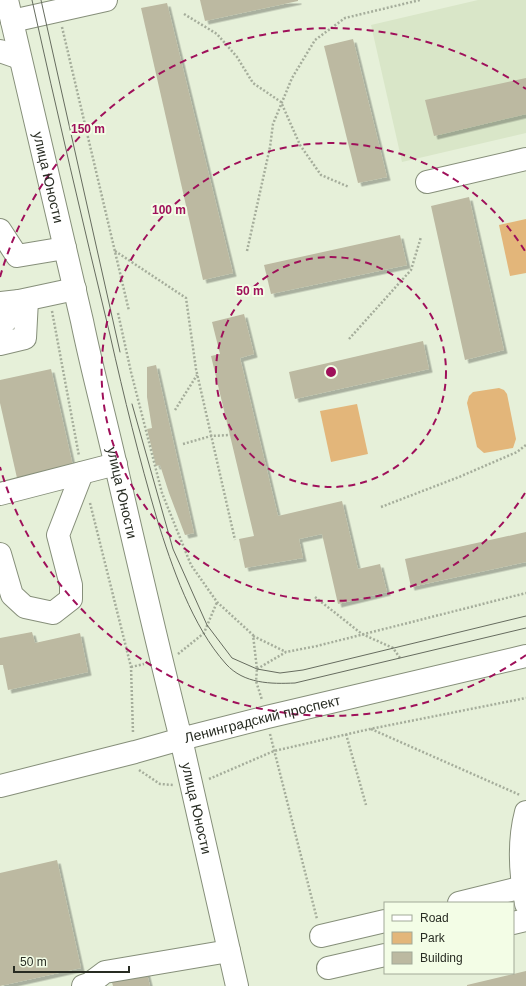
<svg xmlns="http://www.w3.org/2000/svg" width="526" height="986" font-family="Helvetica,sans-serif">
  <style>
    .built { fill: #d9e6c8 }
    .park { fill: #e3b67a }
    .building { fill: #bcb9a1; filter: url(#shadow) }
    .lines { fill: none; stroke-linecap: round; stroke-linejoin: round }
    .minor-casing { stroke: #868f7a; stroke-width: 24 }
    .major-casing { stroke: #868f7a; stroke-width: 24 }
    .path { stroke: #a5ad9b; stroke-width: 2.5; stroke-dasharray: 2 2; stroke-linecap: butt }
    .minor { stroke: #fff; stroke-width: 22 }
    .major { stroke: #fff; stroke-width: 22 }
    .tram { stroke: #666c5f; stroke-width: 1 }
    .ring { fill: none; stroke: #9f105a; stroke-width: 2; stroke-dasharray: 7 5 }
    .labels { text-anchor: middle; stroke-width: 4; stroke-linejoin: round; paint-order: stroke }
    .street-label { font-size: 14px; fill: #282c23; stroke: #f3fde6 }
    .centre { fill: #9f105a; stroke: #f3fde6; stroke-width: 2 }
    .ring-label { font-size: 12px; text-anchor: middle; font-weight: bold; fill: #9f105a; stroke: #f3fde6; stroke-width: 4; stroke-linejoin: round; paint-order: stroke }
  </style>
  <defs>
    <filter id="shadow"><feDropShadow dx="3.5" dy="3.5" stdDeviation="0" flood-color="#0004"/></filter>
  </defs>
  <rect width="100%" height="100%" fill="#e6f0d9"/>
  <path class="built" d="M478,0h48v133l-124,29 -31,-137z"/>
  <g class="park">
    <path d="M526,219v54l-16,3 -11,-51z"/>
    <path d="M499,388l5,2 3,4 9,45 -3,9 -29,5 -7,-6 -10,-44 2,-7 4,-4z"/>
    <path d="M357,404l11,50 -37,8 -11,-51z"/>
  </g>
  <g class="building">
    <path d="M200,0h98v1l-93,20z"/>
    <path d="M167,3l66,270 -30,7 -62,-272z"/>
    <path d="M353,39l34,138 -29,6 -34,-137z"/>
    <path d="M526,78v36l-92,22 -9,-36z"/>
    <path d="M469,197l35,153 -39,10 -34,-154z"/>
    <path d="M400,235l7,30 -136,29 -7,-29z"/>
    <path d="M244,314l10,40 -14,4 38,158 64,-15 16,68 22,-5 7,28 -49,12 -16,-70 -23,5 4,19 -58,10 -6,-29 15,-3 -43,-180 9,-2 -8,-32z"/>
    <path d="M423,341l6,28 -134,30 -6,-27z"/>
    <path d="M156,365l38,168 -9,2 -16,-42 -9,-28 -4,1 -9,-37 5,-1 -5,-31v-30z"/>
    <path d="M51,369l22,97 -56,12 -17,-75v-23z"/>
    <path d="M526,532v30l-115,25 -6,-28z"/>
    <path d="M32,632l3,11 45,-10 8,39 -80,18 -5,-25h-3v-27z"/>
    <path d="M57,860l24,108 -81,18v-113z"/>
    <path d="M146,970l4,16h-37l-2,-7z"/>
    <path d="M526,971v15h-59v-1z"/>
  </g>
  <g class="lines">
    <g class="minor-casing">
      <g id="minor">
        <path d="M12,21l94,-21"/>
        <path d="M0,51l20,7"/>
        <path d="M427,182l99,-23"/>
        <path d="M0,230l17,26 48,-8"/>
        <path d="M0,303l19,-2 56,-12"/>
        <path d="M3,324l8,-9 8,-14"/>
        <path d="M0,344l25,-6 2,-38"/>
        <path d="M0,494l116,-30"/>
        <path d="M0,554l12,41 13,12 28,6 18,-14v-14l-13,-50 24,-62"/>
        <path id="s1" d="M0,786l135,-34 46,-13 56,247"/>
        <path d="M526,812c-8,30 -6,61 0,92"/>
        <path d="M459,903l64,-16"/>
        <path d="M513,923l13,-3"/>
        <path d="M321,936l64,-15"/>
        <path d="M328,968l57,-13"/>
        <path d="M83,986l6,-2 16,-12 124,-21"/>
      </g>
    </g>
    <g class="major-casing">
      <g id="major">
        <path id="s2" d="M7,0l75,321c10,49 23,96 34,145 21,91 42,182 65,273l86,-22 259,-61"/>
      </g>
    </g>
    <g class="path">
      <path d="M184,14l33,20 20,23 16,26 28,19 19,43 21,30 28,12"/>
      <path d="M62,27l67,284"/>
      <path d="M115,251l71,47 10,71 39,171"/>
      <path d="M247,251l23,-104 3,-23 19,-46 23,-38 30,-22 75,-18"/>
      <path d="M52,311l27,145"/>
      <path d="M118,313l13,59 31,121 29,72 26,37 36,33 4,34 -1,12 6,19"/>
      <path d="M349,339l62,-69 10,-33"/>
      <path d="M175,410l22,-35"/>
      <path d="M183,444l28,-8 19,-1"/>
      <path d="M90,503l41,164 2,66"/>
      <path d="M381,507l78,-30 58,-25 9,-7"/>
      <path d="M315,597l47,37 31,14 7,10"/>
      <path d="M253,636l33,16"/>
      <path d="M178,654l26,-21 13,-31"/>
      <path d="M131,667l13,-3"/>
      <path d="M257,669l29,-17 31,-6 209,-53"/>
      <path d="M371,729l149,66"/>
      <path d="M270,734l47,185"/>
      <path d="M346,734l20,71"/>
      <path d="M139,770l21,14 13,1"/>
      <path d="M209,779l65,-28 96,-22 156,-31"/>
    </g>
    <use href="#minor" class="minor"/>
    <use href="#major" class="major"/>
    <g class="tram">
      <path d="M32,0c25,112 51,224 78,335 14,62 29,123 47,184 15,48 35,107 69,145 18,20 45,20 69,19l231,-55"/>
      <path d="M41,0l79,352"/>
      <path d="M132,404l41,145 34,76 25,33 25,11 23,4 23,-3 223,-54"/>
    </g>
  </g>
  <g class="ring">
    <circle cx="331" cy="372" r="115"/>
    <path d="M525 493A229 229 0 1 1 525 251"/>
    <path d="M526 655A344 344 0 0 1 0 467M0 277A344 344 0 0 1 526 89"/>
  </g>
  <g class="labels">
    <g class="street-label">
      <text dy="5" stroke="none"><textPath href="#s2" startOffset="182">улица Юности</textPath></text>
      <text dy="5" stroke="none"><textPath href="#s2" startOffset="506">улица Юности</textPath></text>
      <text dy="5" stroke="none"><textPath href="#s2" startOffset="843">Ленинградский проспект</textPath></text>
      <text dy="5" stroke="none"><textPath href="#s1" startOffset="258">улица Юности</textPath></text>
    </g>
  </g>
  <circle cx="331" cy="372" r="6" class="centre"/>
  <g class="ring-label">
    <text x="88" y="133">150 m</text>
    <text x="169" y="214">100 m</text>
    <text x="250" y="295">50 m</text>
  </g>
  <rect x="384" y="902" width="130" height="72" fill="#f3fde6" stroke="#a2a998"/>
  <rect x="392" y="915" width="20" height="6" fill="#ffffff" stroke="#a2a998"/>
  <text x="420" y="922" font-size="12" fill="#282c23">Road</text>
  <rect x="392" y="932" width="20" height="12" fill="#e3b67a" stroke="#a2a998"/>
  <text x="420" y="942" font-size="12" fill="#282c23">Park</text>
  <rect x="392" y="952" width="20" height="12" fill="#bcb9a1" stroke="#a2a998"/>
  <text x="420" y="962" font-size="12" fill="#282c23">Building</text>
  <path d="M14 966v6h115v-6" fill="none" stroke="#282c23" stroke-width="2"/>
  <text x="20" y="966" font-size="12" fill="#282c23" stroke="#f3fde6" stroke-width="3" paint-order="stroke">50 m</text>
</svg>
